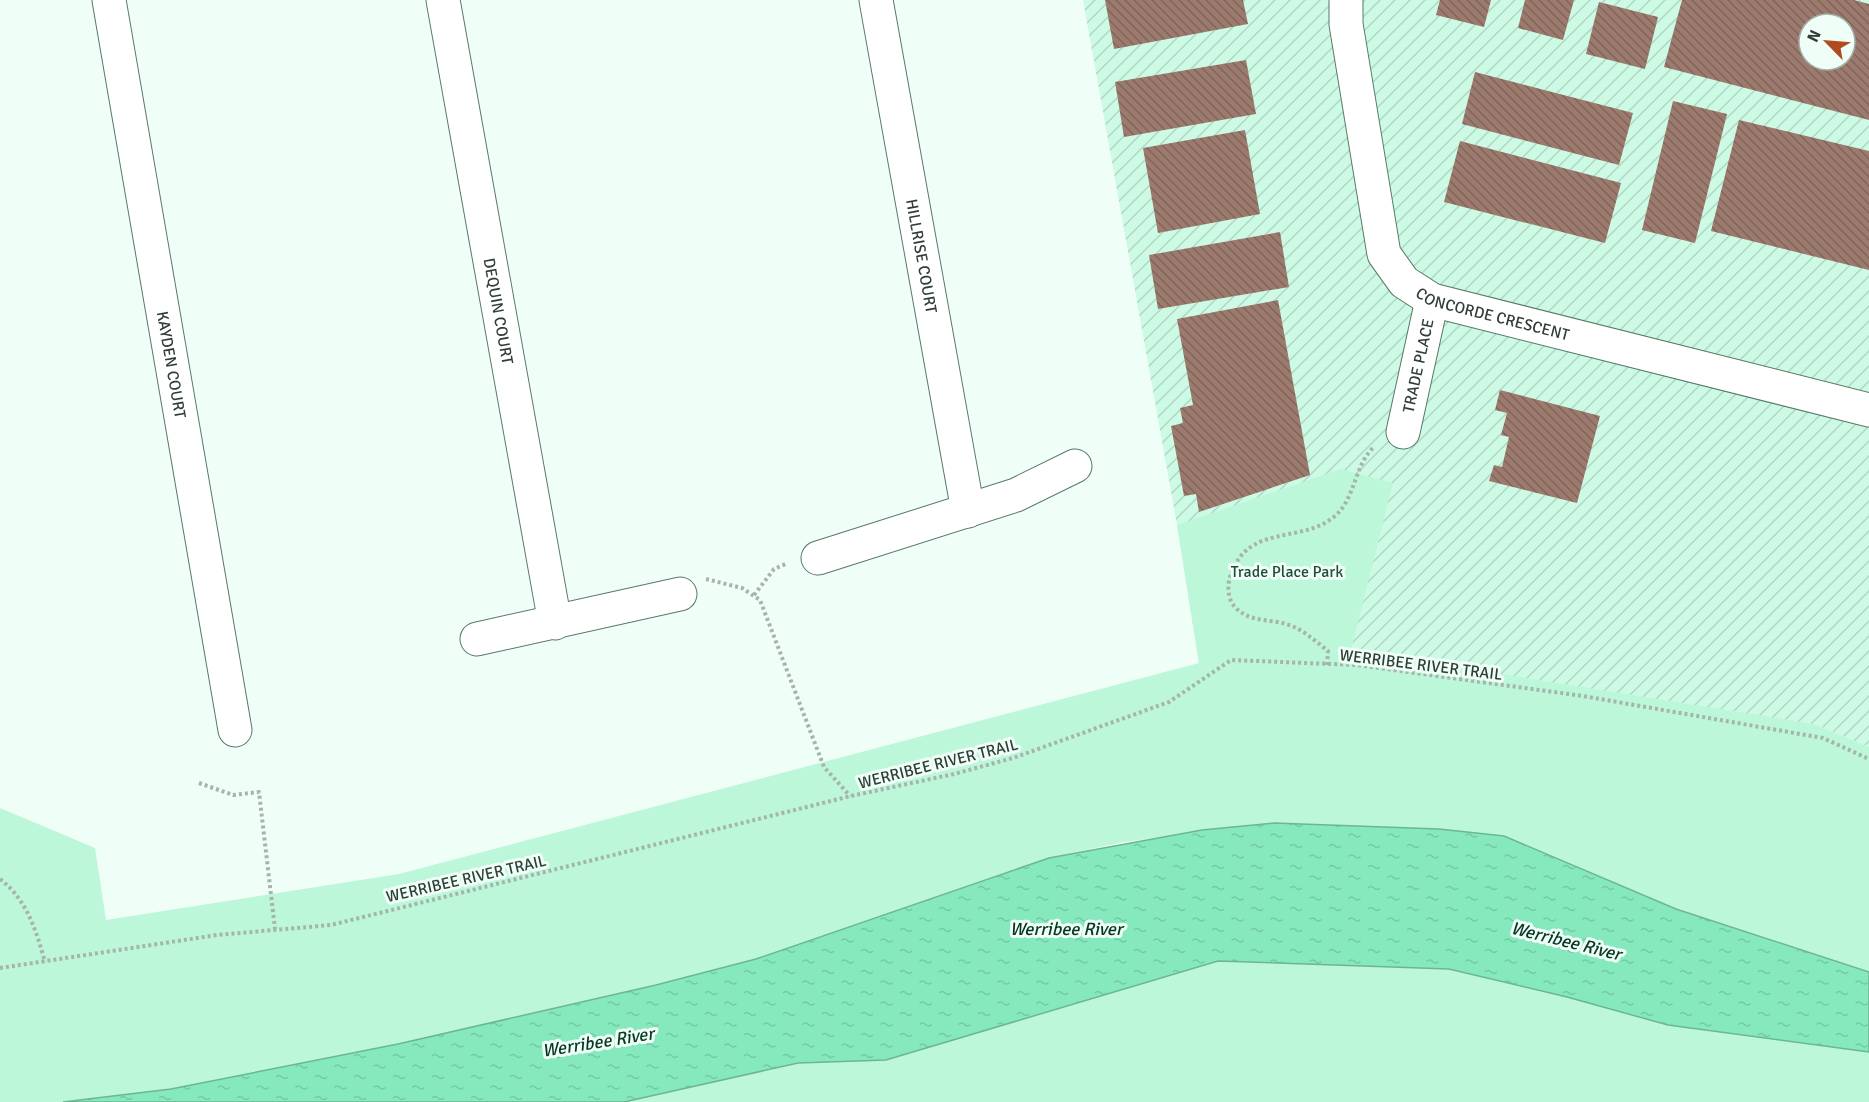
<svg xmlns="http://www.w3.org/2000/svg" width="1869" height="1102" font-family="Signika,sans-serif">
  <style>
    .industrial { fill: url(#industrial-furrows); fill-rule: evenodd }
    .park { fill: #bcf7da }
    .water { fill: url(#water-ripples); stroke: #6cb695; stroke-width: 1.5 }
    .building { fill: url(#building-back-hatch); fill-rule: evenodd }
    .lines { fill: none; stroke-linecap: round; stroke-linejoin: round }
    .minor-casing { stroke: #577968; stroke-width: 35 }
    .path { stroke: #a6b4ad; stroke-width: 4; stroke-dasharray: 3 3; stroke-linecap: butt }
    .minor { stroke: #fff; stroke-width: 33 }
    .labels { text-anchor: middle; stroke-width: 6; stroke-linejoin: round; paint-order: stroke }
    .street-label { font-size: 16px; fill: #303e37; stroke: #effef6 }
    .park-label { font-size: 16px; fill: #224c3a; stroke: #effef6 }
    .water-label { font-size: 18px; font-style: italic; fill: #093726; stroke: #effef6 }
  </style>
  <defs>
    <pattern id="industrial-furrows" width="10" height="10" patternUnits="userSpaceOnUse" patternTransform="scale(1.5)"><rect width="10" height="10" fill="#cdfae4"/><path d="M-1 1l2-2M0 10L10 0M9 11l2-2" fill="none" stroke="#b0d7c4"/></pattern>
    <pattern id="water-ripples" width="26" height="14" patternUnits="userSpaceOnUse" patternTransform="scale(1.5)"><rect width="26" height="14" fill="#86e9bd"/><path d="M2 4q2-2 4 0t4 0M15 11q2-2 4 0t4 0" fill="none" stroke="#74c9a3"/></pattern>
    <pattern id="building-back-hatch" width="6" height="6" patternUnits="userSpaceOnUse" patternTransform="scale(1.5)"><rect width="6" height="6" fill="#9c7a6e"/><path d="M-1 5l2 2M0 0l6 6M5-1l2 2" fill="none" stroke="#80655b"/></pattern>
  </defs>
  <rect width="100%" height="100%" fill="#effef6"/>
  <path class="industrial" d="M1083,0h786v747l-55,-23 -615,-61 -22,-138zM1809,24h36v36h-36z"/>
  <g class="park">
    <path d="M1341,469l52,14 -42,167 463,74 55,23v225l-193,-63 -172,-73 -65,-7 -165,-6 -150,19 -75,16 -293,101 -100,26 -258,59 -227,45 -108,13h-63v-294l95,40 11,72 293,-46 800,-211 -22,-138z"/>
    <path d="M1218,961l231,8 118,28 101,28 201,27v50h-1244l173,-39 88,-3z"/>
  </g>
  <path class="water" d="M1274,823l165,6 65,7 172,73 193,63v80l-201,-27 -101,-28 -118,-28 -231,-8 -332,99 -88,3 -174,39h-561l108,-13 227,-45 258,-59 100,-26 293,-101 153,-28z"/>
  <g class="building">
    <path d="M1105,0h138l5,24 -134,25z"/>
    <path d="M1440,0h51l-7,27 -48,-12z"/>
    <path d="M1525,0h49l-11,40 -45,-12z"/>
    <path d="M1682,0h172l15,4v116l-205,-53zM1809,24h36v36h-36z"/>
    <path d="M1599,2l59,15 -13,52 -59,-15z"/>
    <path d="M1246,60l10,54 -132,23 -9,-55z"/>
    <path d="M1475,72l158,41 -14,52 -157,-41z"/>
    <path d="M1673,101l54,13 -32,129 -53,-13z"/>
    <path d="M1739,120l130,31v119l-158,-39z"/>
    <path d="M1245,130l15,84 -102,19 -15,-85z"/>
    <path d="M1460,141l161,42 -16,60 -161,-41z"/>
    <path d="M1280,232l9,55 -131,22 -9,-54z"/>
    <path d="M1278,300l32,175 -111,37 -3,-18 -12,2 -13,-70 12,-3 -3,-15 13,-3 -16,-86z"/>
    <path d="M1500,390l100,26 -23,87 -88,-22 5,-16 8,2 7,-30 -8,-2 6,-22 -12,-3z"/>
  </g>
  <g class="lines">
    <g class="minor-casing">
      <g id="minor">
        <path id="s1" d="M109,0l126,730"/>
        <path id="s2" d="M443,0l112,623"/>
        <path id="s3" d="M876,0l92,511"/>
        <path id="s4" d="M1346,0v24l38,230 20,28 28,18 437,110"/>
        <path id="s5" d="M1403,432l29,-132"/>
        <path d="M818,558l198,-63 59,-29"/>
        <path d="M477,639l203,-45"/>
      </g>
    </g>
    <g class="path">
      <path d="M706,579l36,9 18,12 64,167 26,29"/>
      <path d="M754,595l20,-26 14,-6"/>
      <path d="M1327,665l1,-14c-13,-10 -25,-22 -42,-27 -17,-5 -38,-2 -51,-17 -7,-7 -8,-21 -5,-30 17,-55 71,-32 105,-61 21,-18 19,-52 40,-70"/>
      <path d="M199,783l34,12 26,-3 16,137"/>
      <path d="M0,879c27,21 36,51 45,83"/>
      <path d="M0,968l217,-33 114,-10 520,-129 103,-22 59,-16 156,-56 62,-42 126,5 226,31 240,42 46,21"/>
    </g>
    <use href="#minor" class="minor"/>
  </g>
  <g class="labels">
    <g class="street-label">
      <text dy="6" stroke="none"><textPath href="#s3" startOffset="260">HILLRISE COURT</textPath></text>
      <text dy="6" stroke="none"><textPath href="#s2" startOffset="316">DEQUIN COURT</textPath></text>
      <text dy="6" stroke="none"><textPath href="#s4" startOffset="387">CONCORDE CRESCENT</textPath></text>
      <text dy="6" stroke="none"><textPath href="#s1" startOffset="370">KAYDEN COURT</textPath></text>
      <text dy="6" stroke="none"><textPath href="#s5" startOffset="68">TRADE PLACE</textPath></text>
      <text transform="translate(1421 664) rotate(7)" y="6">WERRIBEE RIVER TRAIL</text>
      <text transform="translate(938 763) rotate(-14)" y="6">WERRIBEE RIVER TRAIL</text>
      <text transform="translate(466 878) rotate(-13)" y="6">WERRIBEE RIVER TRAIL</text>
    </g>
    <g class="park-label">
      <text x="1287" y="577">Trade Place Park</text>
    </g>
    <g class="water-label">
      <text x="1066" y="935">Werribee River</text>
      <text transform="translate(1566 941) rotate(14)" y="6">Werribee River</text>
      <text transform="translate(598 1042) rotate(-9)" y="6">Werribee River</text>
    </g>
  </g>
  <g transform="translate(1827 42) rotate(295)"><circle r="28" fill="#effef6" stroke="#a3b1aa" stroke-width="1.5"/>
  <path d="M0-4.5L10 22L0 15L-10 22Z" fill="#b04a1f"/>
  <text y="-9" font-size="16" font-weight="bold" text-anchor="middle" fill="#303e37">N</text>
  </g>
</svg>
